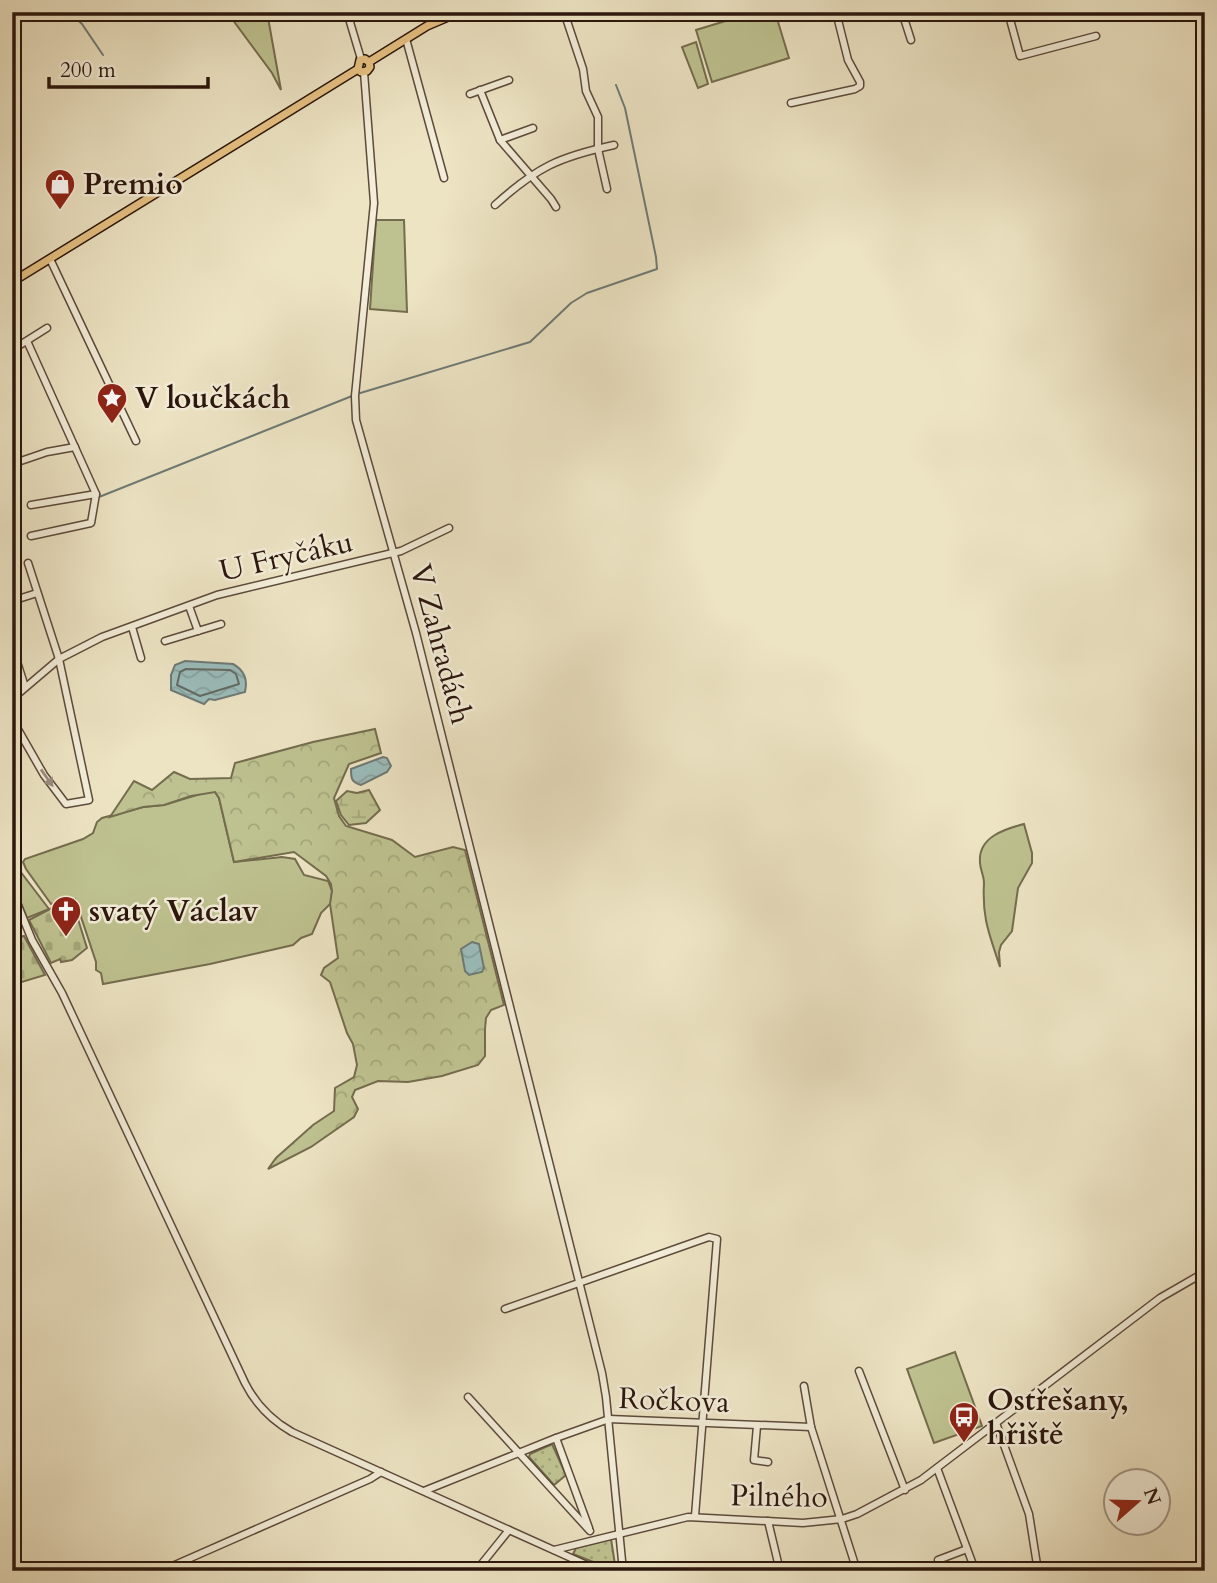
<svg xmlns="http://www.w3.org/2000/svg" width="1217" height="1583" font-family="Cardo,serif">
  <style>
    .grass { fill: #bec290; stroke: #746c4e; stroke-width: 2 }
    .forest { fill: url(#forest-crowns); stroke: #746c4e; stroke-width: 2 }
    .wetland { fill: url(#wetland-marsh); stroke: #746c4e; stroke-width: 2 }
    .cemetery { fill: url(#cemetery-stones); stroke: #746c4e; stroke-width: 2 }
    .park { fill: url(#park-dots); stroke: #746c4e; stroke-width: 2 }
    .water { fill: url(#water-waves); stroke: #6e7a76; stroke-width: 2 }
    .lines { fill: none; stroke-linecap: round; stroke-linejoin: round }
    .shore { stroke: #636a64; stroke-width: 2 }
    .stream { stroke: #6e7a76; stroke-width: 2 }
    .minor-casing { stroke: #5c4a3b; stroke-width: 9 }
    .major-casing { stroke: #2b160d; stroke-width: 10 }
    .minor { stroke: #f3edd9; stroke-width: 6 }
    .major { stroke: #e6c282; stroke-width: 7 }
    .oneway { fill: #998c7d }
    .labels { text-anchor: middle; stroke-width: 5; stroke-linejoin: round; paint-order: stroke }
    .poi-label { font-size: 30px; font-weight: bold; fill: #2b160d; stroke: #f3edd9; text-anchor: start }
    .street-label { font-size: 30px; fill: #2b160d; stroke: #f3edd9 }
  </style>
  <defs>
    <pattern id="forest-crowns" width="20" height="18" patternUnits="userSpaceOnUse" patternTransform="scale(1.75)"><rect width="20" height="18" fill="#bec290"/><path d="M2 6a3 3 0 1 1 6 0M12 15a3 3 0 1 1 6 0" fill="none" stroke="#a3a67b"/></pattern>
    <pattern id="wetland-marsh" width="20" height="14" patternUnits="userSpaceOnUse" patternTransform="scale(1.75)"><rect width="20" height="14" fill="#bec290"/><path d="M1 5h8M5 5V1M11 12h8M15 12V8" fill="none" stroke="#a3a67b"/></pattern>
    <pattern id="cemetery-stones" width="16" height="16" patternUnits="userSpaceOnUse" patternTransform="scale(1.75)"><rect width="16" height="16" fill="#bec290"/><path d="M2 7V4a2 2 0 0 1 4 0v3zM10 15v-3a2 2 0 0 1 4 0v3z" fill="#a3a67b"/></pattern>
    <pattern id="park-dots" width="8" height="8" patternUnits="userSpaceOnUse" patternTransform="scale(1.75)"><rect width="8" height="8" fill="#bec290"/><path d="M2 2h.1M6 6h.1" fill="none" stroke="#a3a67b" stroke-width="1.8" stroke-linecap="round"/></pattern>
    <pattern id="water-waves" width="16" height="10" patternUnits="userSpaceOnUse" patternTransform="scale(1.75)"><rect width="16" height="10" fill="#9bbdbc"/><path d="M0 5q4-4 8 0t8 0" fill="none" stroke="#86a2a0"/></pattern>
  </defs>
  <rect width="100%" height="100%" fill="#ede4c4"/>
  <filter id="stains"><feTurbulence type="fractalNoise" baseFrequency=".00286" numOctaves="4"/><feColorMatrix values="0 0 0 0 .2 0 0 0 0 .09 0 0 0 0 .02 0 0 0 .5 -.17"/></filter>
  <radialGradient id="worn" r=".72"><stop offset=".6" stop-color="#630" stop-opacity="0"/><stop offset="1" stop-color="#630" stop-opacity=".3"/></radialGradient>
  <g class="grass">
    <path d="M227,12h40l14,78 -9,-17z"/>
    <path d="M755,12h20l14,46 -77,24 -16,-52z"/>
    <path d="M696,42l12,42 -10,4 -16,-41z"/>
    <path d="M376,220h28l3,92 -37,-3z"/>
    <path d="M210,791l5,1 4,6 15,64 48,-5 13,2 9,16 24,6 4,10 -1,12 -10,10 -9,21 -11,4 -8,7 -83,19 -107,20 -2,-11 -5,-3v-8l-21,-63 -24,5 -25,-35 -3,-7 2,-3 58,-20 10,-6 4,-11 5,-4 41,-11 21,-2z"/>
    <path d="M1024,824l8,29v10l-14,25 -6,43 -11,14 -2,7 1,15c-11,-34 -18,-48 -16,-84 0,-7 -4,-14 -4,-21 -2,-25 25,-33 44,-38z"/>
    <path d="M20,871l29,38 -22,9 -15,-38v-5z"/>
    <path d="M955,1352l27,74 -48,17 -27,-74z"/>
  </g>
  <path class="forest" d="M375,729l6,24 -32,11 -15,34 5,18 7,10 46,14 23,17 38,-10 12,3 39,155 -13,5 -5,8 -1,11v27l-7,9 -36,11 -34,6 -30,-1 -23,9 -3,7 6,12 -4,8 -43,30 -43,22 8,-11 37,-33 21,-14 1,-23 19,-11 3,-12 -4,-21 -6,-11 -17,-51 -9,-7 3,-7 14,-10 -8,-54 2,-13 -1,-7 -5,-8 -32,-24 -60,10 -15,-64 -4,-6 -24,4 -27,9 -21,2 -33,10 24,-36 18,9 22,-18 16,7 41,-1 4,-15 78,-21z"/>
  <path class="wetland" d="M369,790l11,20 -14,13 -17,2 -8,-10 -5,-14 11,-10 10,2z"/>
  <g class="cemetery">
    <path d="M69,902l4,1 14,45 -15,12 -11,2 -1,-3 -9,4 -22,-43 21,-11z"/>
    <path d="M24,936l21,39 -33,10v-46z"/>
  </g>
  <g class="park">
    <path d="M552,1444l14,31 -12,10 -25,-28 1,-3z"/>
    <path d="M611,1539l5,32 -43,-17 3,-6z"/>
  </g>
  <g class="water">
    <path d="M185,661l48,3c11,6 15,15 12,28l-30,8 -6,-1 -5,5 -33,-14v-15l4,-10z"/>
    <path d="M383,757l4,1 4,8 -4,6 -26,13c-10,-3 -10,-7 -10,-16z"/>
    <path d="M472,942l7,2 5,24 -2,4 -13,3 -4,-4 -4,-22z"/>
  </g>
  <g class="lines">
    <path class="shore" d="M186,669l44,1 6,4 3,10 -39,12 -23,-11 3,-13z"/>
    <g class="stream">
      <path d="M69,12l13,12 21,31"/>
      <path d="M357,394l173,-52 41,-39 16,-10 70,-24 -1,-12 -31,-149 -9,-23"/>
      <path d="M99,497l253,-101"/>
    </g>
    <g class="minor-casing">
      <g id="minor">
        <path d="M347,12l14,47"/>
        <path d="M564,12l19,57 3,22 12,26v32l9,40"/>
        <path d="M902,12l9,28"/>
        <path d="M1008,12l12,44 76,-20"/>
        <path d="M406,39l38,139"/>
        <path d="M364,72l10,131 -19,193 1,24 60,213 186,740 4,24 17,174"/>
        <path d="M480,90l20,50 51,59 5,8"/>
        <path d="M470,94l39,-14"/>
        <path d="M791,103l64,-14 5,-3v-4l-12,-22 -12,-48"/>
        <path d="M500,140l33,-12"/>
        <path d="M495,205c42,-38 64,-48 119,-60"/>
        <path d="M50,259l86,182"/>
        <path d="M27,341l69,153 -5,29 -60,13"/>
        <path d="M12,350l35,-22"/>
        <path d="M12,464l35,-12 28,-5"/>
        <path d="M31,505l65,-11"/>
        <path d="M12,601l25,-8"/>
        <path d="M189,606l9,25 23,-7"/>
        <path d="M132,627l9,31"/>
        <path d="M165,641l33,-10"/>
        <path d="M12,646l13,41"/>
        <path d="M12,699l47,-40 43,-22 115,-42 184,-44 48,-23"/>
        <path d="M12,719l32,56 22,29 23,-4 -30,-141 -31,-96"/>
        <path d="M12,891l20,49 30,53 183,390c11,22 26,37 47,49l308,139"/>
        <path d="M505,1309l204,-72 8,2 -22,277"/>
        <path d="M859,1371l46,119"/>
        <path d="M804,1386l7,41 46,144"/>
        <path d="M468,1397l122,134"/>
        <path d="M996,1423l33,91 9,57"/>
        <path d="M757,1426l-3,34 14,2"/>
        <path d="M556,1438l33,90"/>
        <path d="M937,1468l38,102"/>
        <path d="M424,1491l132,-53 53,-19 202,8"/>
        <path d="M768,1521l12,50"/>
        <path d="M554,1550l134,-33 115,6 39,-4 15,-5 64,-34 239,-182 45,-26"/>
        <path d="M938,1560l29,-11"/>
        <path d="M161,1571l209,-92 11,-7"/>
        <path d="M476,1571l33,-41"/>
      </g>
    </g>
    <g class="major-casing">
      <g id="major">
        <path d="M358,69l3,3 6,-1 3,-4 -1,-5 58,-36 33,-14"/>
        <path d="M12,282l346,-213 2,-9 5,-1 4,3"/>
      </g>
    </g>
    <use href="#minor" class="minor"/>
    <use href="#major" class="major"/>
  </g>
  <defs><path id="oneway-solid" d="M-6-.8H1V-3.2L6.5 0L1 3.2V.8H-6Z" transform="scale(1.75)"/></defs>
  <use class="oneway" href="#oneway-solid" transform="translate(47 778) rotate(55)"/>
  <defs>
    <g id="shop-pin" transform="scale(1.575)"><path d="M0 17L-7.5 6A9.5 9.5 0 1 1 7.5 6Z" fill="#8f2418" stroke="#f3edd9"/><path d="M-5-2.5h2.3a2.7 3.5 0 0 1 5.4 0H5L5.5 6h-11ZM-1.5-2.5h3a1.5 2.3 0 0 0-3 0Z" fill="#fff"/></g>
    <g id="sight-pin" transform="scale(1.575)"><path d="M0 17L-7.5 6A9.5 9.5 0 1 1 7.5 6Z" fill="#8f2418" stroke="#f3edd9"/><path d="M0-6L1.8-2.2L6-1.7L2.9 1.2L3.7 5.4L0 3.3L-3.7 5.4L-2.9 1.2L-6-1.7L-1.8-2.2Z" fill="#fff"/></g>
    <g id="church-pin" transform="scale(1.575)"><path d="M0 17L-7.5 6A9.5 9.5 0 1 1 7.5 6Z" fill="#8f2418" stroke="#f3edd9"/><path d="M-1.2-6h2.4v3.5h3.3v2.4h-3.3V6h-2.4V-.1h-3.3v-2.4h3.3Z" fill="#fff"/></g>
    <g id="bus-pin" transform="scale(1.575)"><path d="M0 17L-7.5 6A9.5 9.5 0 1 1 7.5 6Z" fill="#8f2418" stroke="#f3edd9"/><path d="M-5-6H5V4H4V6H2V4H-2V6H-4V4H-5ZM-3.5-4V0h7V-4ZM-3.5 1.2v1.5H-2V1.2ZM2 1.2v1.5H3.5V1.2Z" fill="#fff"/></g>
  </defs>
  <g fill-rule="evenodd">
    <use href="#shop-pin" x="60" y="184"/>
    <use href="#sight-pin" x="112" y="398"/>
    <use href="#church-pin" x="66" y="911"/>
    <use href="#bus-pin" x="964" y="1417"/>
  </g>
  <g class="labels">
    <g class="poi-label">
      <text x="83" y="194">Premio</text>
      <text x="135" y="408">V loučkách</text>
      <text x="89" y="921">svatý Václav</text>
      <text x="987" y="1410">Ostřešany,<tspan x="987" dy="34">hřiště</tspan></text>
    </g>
    <g class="street-label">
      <text transform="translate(286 556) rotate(-13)" y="10">U Fryčáku</text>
      <text transform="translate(441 644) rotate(75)" y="10">V Zahradách</text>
      <text transform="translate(674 1400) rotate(2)" y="10">Ročkova</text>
      <text transform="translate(779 1496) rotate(1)" y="10">Pilného</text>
    </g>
  </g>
  <rect width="1217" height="1583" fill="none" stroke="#ede4c4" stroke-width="42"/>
  <rect x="14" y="14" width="1189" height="1555" fill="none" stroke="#2b160d" stroke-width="3.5"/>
  <rect x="21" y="21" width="1175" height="1541" fill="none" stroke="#2b160d" stroke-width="2"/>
  <g transform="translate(1137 1502) rotate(70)"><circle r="33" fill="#f3edd9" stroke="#a39787" stroke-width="2"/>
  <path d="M0-5L12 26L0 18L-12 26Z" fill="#8f2418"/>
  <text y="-10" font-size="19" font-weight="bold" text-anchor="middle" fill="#2b160d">N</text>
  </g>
  <path d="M49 77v10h159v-10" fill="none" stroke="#2b160d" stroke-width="3.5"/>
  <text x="60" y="77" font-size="21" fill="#2b160d" stroke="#f3edd9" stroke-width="5" paint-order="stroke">200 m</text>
  <rect width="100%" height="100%" filter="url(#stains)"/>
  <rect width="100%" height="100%" fill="url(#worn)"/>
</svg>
